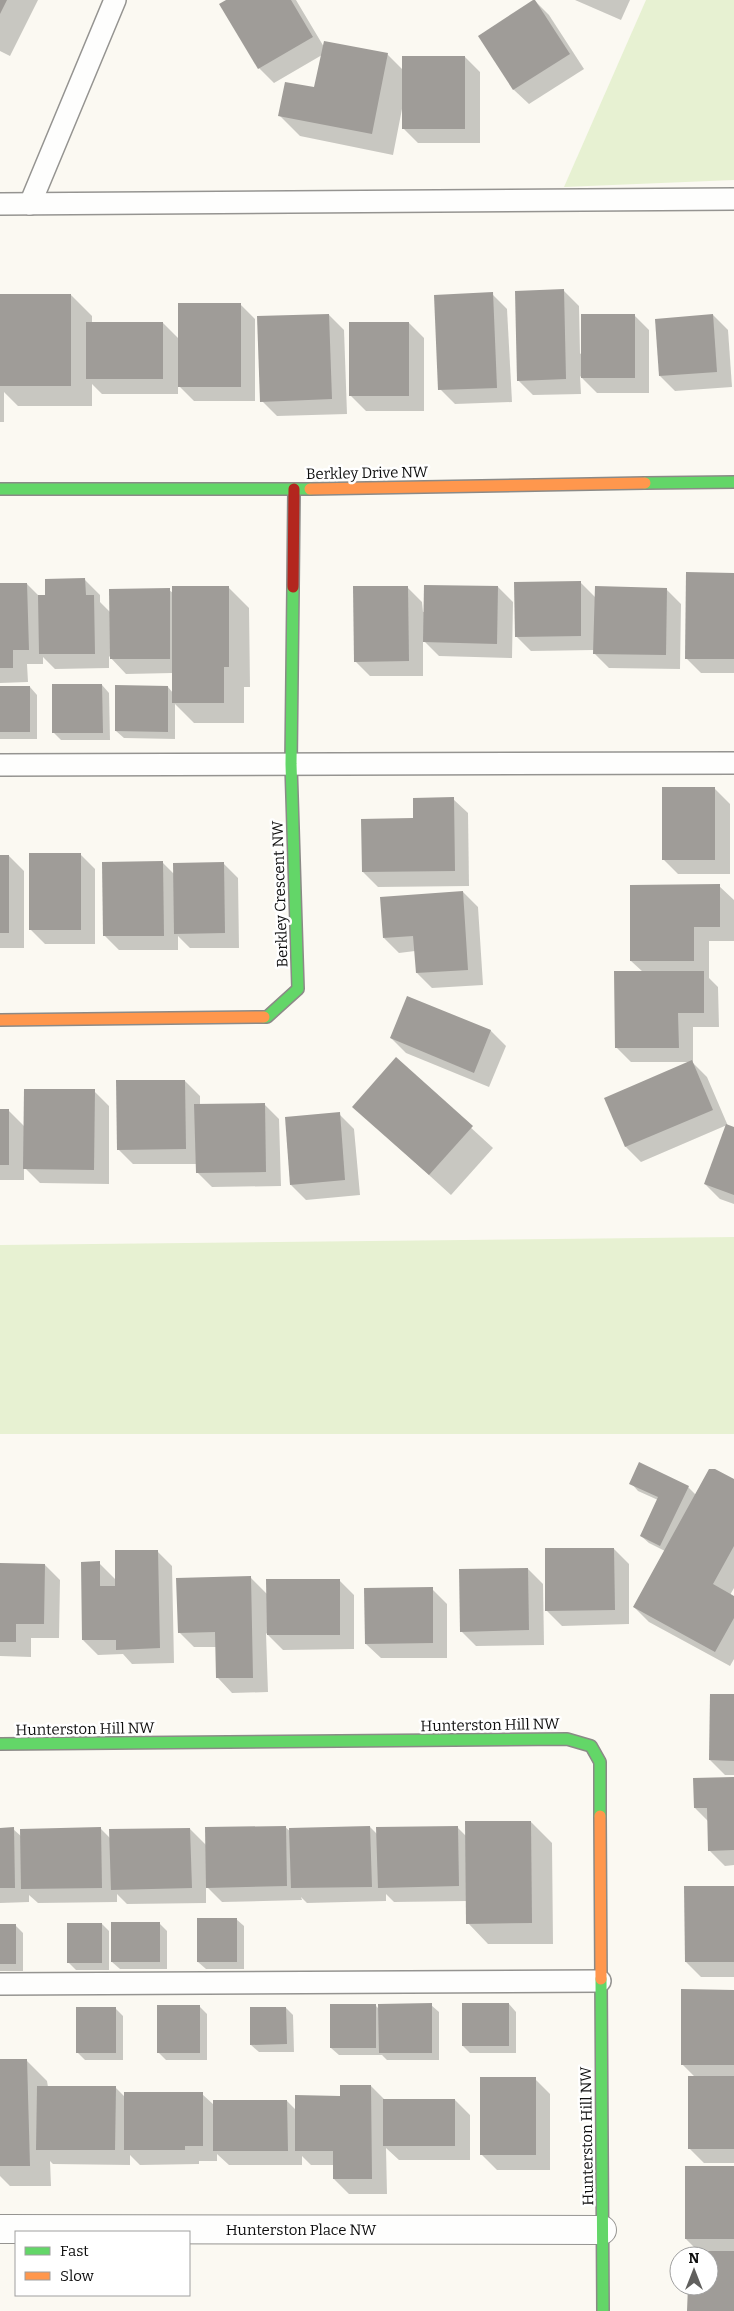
<svg xmlns="http://www.w3.org/2000/svg" width="734" height="2311" font-family="Bitter,serif">
  <style>
    .park { fill: #e7f1d2 }
    .shadow { fill: #0003 }
    .building { fill: #9f9c98 }
    .lines { fill: none; stroke-linecap: round; stroke-linejoin: round }
    .lane-casing { stroke: #959491; stroke-width: 24 }
    .street-casing { stroke: #959491; stroke-width: 30 }
    .fast-casing { stroke: #8b8a87; stroke-width: 14 }
    .slow-casing { stroke: #8b8a87; stroke-width: 14 }
    .jam-casing { stroke: #8b8a87; stroke-width: 14 }
    .lane { stroke: #fefefd; stroke-width: 21 }
    .street { stroke: #fefefd; stroke-width: 28 }
    .fast { stroke: #63d668; stroke-width: 11 }
    .slow { stroke: #ff974d; stroke-width: 11 }
    .jam { stroke: #b3261e; stroke-width: 11 }
    .labels { text-anchor: middle; stroke-width: 5; stroke-linejoin: round; paint-order: stroke }
    .street-label { font-size: 15px; fill: #0e0e0e; stroke: #fff }
  </style>
  <rect width="100%" height="100%" fill="#fbf9f2"/>
  <g class="park">
    <path d="M646,0h88v180l-170,7z"/>
    <path d="M734,1237v197h-734v-189z"/>
  </g>
  <g class="shadow">
    <path d="M0,0h38l-28,56 -10,-5z"/>
    <path d="M228,0h68l28,47 63,7 16,16 62,-13 15,15v71h-62l-15,-15 -1,-19 -9,46 -93,-19 -21,-21 36,-26 7,-34 -48,28 -15,-15z"/>
    <path d="M575,0h55l-9,20z"/>
    <path d="M535,1l14,14 35,54 -55,35 -15,-14 -35,-54z"/>
    <path d="M564,291l15,15 1,48 54,-39 15,15v63h-52l-17,-17 1,18 -48,1 -15,-15z"/>
    <path d="M492,294l15,15 5,93 -57,2 -15,-15z"/>
    <path d="M0,295h71l21,21v7h71l16,16 61,-35 15,15v82h-61l-16,-16v9h-76l-10,-10v22h-74l-14,-14v30h-4z"/>
    <path d="M329,315l15,15 3,84 -70,2 -15,-15z"/>
    <path d="M713,315l15,15 4,57 -57,4 -15,-15z"/>
    <path d="M409,323l15,15v73h-58l-15,-15z"/>
    <path d="M734,574v99h-33l-15,-15z"/>
    <path d="M85,580l15,15v7l11,11 58,-23 4,3 55,-6 21,21 1,79h-6v36h-50l-19,-19v35l-51,-1 -8,-7 52,-44 5,6v-20l-47,1 -17,-18v12l-54,1 -12,-12v7h-16l1,18 -28,1v-88l27,-11 12,12h7z"/>
    <path d="M580,582l16,16 70,-9 15,15 -1,65 -71,-1 -15,-15v-3l-63,1 -15,-15z"/>
    <path d="M407,587l15,15 1,10h2l73,-25 15,15 -1,56 -73,-2 -16,-16v36h-53l-15,-15z"/>
    <path d="M102,685l7,8 1,47h-49l-7,-7z"/>
    <path d="M0,687h30l7,8v44h-37z"/>
    <path d="M715,789l15,15v70h-52l-14,-14z"/>
    <path d="M453,799l15,14 1,73 -91,1 -15,-15 52,-52z"/>
    <path d="M80,854l15,15v75h-50l-15,-15z"/>
    <path d="M0,856h9l15,15v77h-24z"/>
    <path d="M163,863l11,11 49,-11 15,15 1,70h-49l-12,-12v14h-59l-15,-15z"/>
    <path d="M719,886l15,14v41h-25v37l9,9 1,40h-26v36l14,14 21,49 6,3v75l-14,-5 -15,-15 22,-59 -86,37 -15,-15 -20,-48 85,-37h-60l-15,-15 27,-75 -12,-11z"/>
    <path d="M463,892l15,15 5,78 -51,3 -15,-15 -2,-22 -16,2 -15,-15z"/>
    <path d="M407,998l84,33 15,15 -17,41 -83,-34 -15,-15z"/>
    <path d="M396,1059l97,89 -42,47 -97,-88z"/>
    <path d="M185,1081l15,15v10l64,-2 15,15 2,67 -69,1 -15,-15v-8h-64l-15,-15z"/>
    <path d="M94,1091l15,15v78l-69,-1 -16,-16v13h-24v-70h8l17,17z"/>
    <path d="M339,1114l15,15 6,66 -54,5 -15,-15z"/>
    <path d="M734,1480v108l-4,7 4,2v62l-4,7 -81,-44 -15,-15 31,-56 -16,-8 -8,-7 17,-36 -20,-9 -7,-8 57,4 8,8z"/>
    <path d="M614,1549l15,15v60l-67,2 -15,-15z"/>
    <path d="M157,1551l15,15 2,97 -42,1 -9,-10 -25,1 -15,-15 16,-77 17,17z"/>
    <path d="M0,1564l45,1 15,15 -1,58h-28v19l-31,-1z"/>
    <path d="M528,1569l15,15 1,61 -68,1 -15,-15z"/>
    <path d="M251,1578l17,17 71,-15 15,15v54l-71,1 -17,-17 2,59 -36,1 -14,-15 -1,-31h-23l-15,-15z"/>
    <path d="M432,1589l15,15v54h-66l-15,-14z"/>
    <path d="M734,1696v79h-9l-15,-15z"/>
    <path d="M734,1778v87l-9,1 -15,-15 -1,-29 -14,-14z"/>
    <path d="M531,1822l21,21 1,101h-65l-20,-21 -1,-22 -73,1 -8,-8v7l-79,2 -6,-6 1,3 -80,2 -16,-16v17l-79,1 -10,-10v8l-79,1 -9,-8v7l-29,1v-74h13l9,8 79,-8 10,10 79,-10 17,17 78,-19 6,5 79,-5 8,8 79,-8 10,10z"/>
    <path d="M734,1887v90h-33l-15,-15z"/>
    <path d="M236,1919l8,7v43h-38l-8,-7z"/>
    <path d="M159,1923l8,8v38h-47l-8,-7z"/>
    <path d="M102,1924l7,7v39h-33l-8,-8z"/>
    <path d="M0,1926h16l7,7v38h-23z"/>
    <path d="M734,1991v172h-30l-15,-15 6,-71 -13,-13z"/>
    <path d="M509,2004l7,8v41h-46l-7,-7z"/>
    <path d="M375,2005l4,4 52,-4 8,7v48h-52l-5,-5h-43l-8,-7z"/>
    <path d="M200,2007l7,7v46h-41l-8,-8z"/>
    <path d="M115,2008l8,8v44h-38l-8,-8z"/>
    <path d="M286,2008l7,7 1,37h-35l-8,-7z"/>
    <path d="M0,2060h26l21,21 1,6h67l10,10 77,-3 12,11 73,-4 9,9 75,-24 14,14h70l15,15v45h-71l-13,-12 1,46h-38l-15,-15v-14h-23l-9,-9v9h-73l-12,-11v7h-18v3l-59,1 -10,-10v10l-77,-1 -3,-3 1,25h-41l-10,-10z"/>
    <path d="M535,2079l15,15v76h-53l-15,-15z"/>
    <path d="M734,2168v143h-45v-25h20v-30h-20l11,-3 -14,-14z"/>
  </g>
  <g class="building">
    <path d="M0,0h7l-7,14z"/>
    <path d="M226,0h65l22,37 -55,32 -39,-65z"/>
    <path d="M533,0h2l35,54 -57,36 -35,-54z"/>
    <path d="M324,41l64,12 -16,81 -94,-18 7,-34 29,5z"/>
    <rect x="402" y="56" width="63" height="73"/>
    <path d="M564,289l2,90 -49,2 -2,-90z"/>
    <path d="M493,292l4,96 -59,2 -4,-95z"/>
    <rect x="0" y="294" width="71" height="92"/>
    <rect x="178" y="303" width="63" height="84"/>
    <path d="M329,314l3,85 -72,3 -3,-86z"/>
    <rect x="581" y="314" width="54" height="64"/>
    <path d="M713,314l4,58 -58,4 -4,-57z"/>
    <rect x="86" y="322" width="77" height="57"/>
    <rect x="349" y="322" width="60" height="74"/>
    <path d="M686,572l48,1v86h-49z"/>
    <path d="M85,578l1,17h8l1,59h-56l-1,-59h7v-16z"/>
    <path d="M581,581v55l-66,1 -1,-55z"/>
    <path d="M0,583h27l2,67h-16v18h-13z"/>
    <path d="M424,585l74,1 -1,58 -74,-2z"/>
    <path d="M172,586h57v81h-5v36h-52z"/>
    <path d="M353,586h55l1,75 -55,1z"/>
    <path d="M595,586l72,2 -1,67 -73,-1z"/>
    <path d="M170,588v71h-60l-1,-70z"/>
    <path d="M52,684h50l1,49h-51z"/>
    <path d="M115,685l53,1v46l-53,-1z"/>
    <rect x="0" y="686" width="30" height="46"/>
    <rect x="662" y="787" width="53" height="73"/>
    <path d="M454,797l1,74 -93,1 -1,-53 52,-1v-20z"/>
    <rect x="29" y="853" width="52" height="77"/>
    <rect x="0" y="855" width="9" height="78"/>
    <path d="M163,861l1,75h-61l-1,-74z"/>
    <path d="M224,862l1,71 -51,1 -1,-71z"/>
    <path d="M720,884v43h-26v34h-64v-76z"/>
    <path d="M463,891l5,79 -52,3 -3,-37 -30,2 -3,-41z"/>
    <path d="M614,971h90v42h-26l1,35h-64z"/>
    <path d="M407,996l84,34 -17,43 -84,-35z"/>
    <path d="M396,1057l77,69 -44,49 -77,-68z"/>
    <path d="M692,1060l21,50 -88,37 -21,-49z"/>
    <path d="M116,1080h69l1,69 -69,1z"/>
    <path d="M24,1089h71l-1,81 -71,-1z"/>
    <path d="M265,1103l1,69 -70,1 -2,-69z"/>
    <rect x="0" y="1109" width="9" height="56"/>
    <path d="M340,1112l5,68 -55,5 -5,-68z"/>
    <path d="M726,1124l8,3v68l-30,-11z"/>
    <path d="M639,1462l50,24 -29,60 -20,-10 18,-39 -29,-13z"/>
    <path d="M709,1469h6l19,10v67l-21,38 21,12v22l-19,34 -82,-45z"/>
    <path d="M545,1548h69l1,62 -70,1z"/>
    <path d="M115,1550h43l2,98 -44,2v-10h-34l-1,-78 19,-1v25h15z"/>
    <path d="M0,1563l45,1 -1,60h-28v18h-16z"/>
    <path d="M528,1568l1,62 -69,2 -1,-63z"/>
    <path d="M251,1576l2,102h-37l-1,-46 -37,1 -2,-55z"/>
    <path d="M266,1579h74v56h-73z"/>
    <path d="M433,1587v56l-68,1 -1,-56z"/>
    <path d="M710,1694h24v67l-25,-1z"/>
    <path d="M734,1777v73l-26,1 -1,-43h-13l-1,-30z"/>
    <path d="M465,1821h66l1,102 -66,1z"/>
    <path d="M286,1826l1,60 -81,2 -1,-61z"/>
    <path d="M370,1826l2,61 -81,1 -2,-60z"/>
    <path d="M458,1826l1,60 -81,2 -2,-61z"/>
    <path d="M14,1827l1,61h-15v-60z"/>
    <path d="M101,1827l1,61 -81,1 -1,-60z"/>
    <path d="M190,1828l2,60 -81,2 -2,-61z"/>
    <path d="M684,1886h50v76h-49z"/>
    <rect x="197" y="1918" width="40" height="44"/>
    <rect x="111" y="1922" width="49" height="40"/>
    <rect x="67" y="1923" width="35" height="40"/>
    <rect x="0" y="1924" width="16" height="40"/>
    <path d="M681,1989l53,1v75h-53z"/>
    <path d="M432,2003v50h-53l-1,-49z"/>
    <rect x="462" y="2003" width="47" height="43"/>
    <rect x="330" y="2004" width="46" height="44"/>
    <rect x="157" y="2005" width="43" height="48"/>
    <rect x="76" y="2007" width="40" height="46"/>
    <path d="M250,2007h36l1,37 -37,1z"/>
    <path d="M0,2059h27l3,107h-30z"/>
    <rect x="688" y="2076" width="46" height="73"/>
    <rect x="480" y="2077" width="56" height="78"/>
    <path d="M340,2085h31l1,94h-39v-28h-38v-56l45,1z"/>
    <path d="M37,2086h79l-1,64h-79z"/>
    <path d="M124,2092h79v54h-18v4h-61z"/>
    <rect x="383" y="2099" width="72" height="47"/>
    <path d="M213,2100h74l1,51h-75z"/>
    <rect x="685" y="2166" width="49" height="73"/>
    <path d="M688,2251h46v60h-47l1,-25h21v-30h-21z"/>
  </g>
  <g class="lines">
    <g class="lane-casing">
      <g id="lane">
        <path d="M0,204l734,-5"/>
        <path d="M30,204l85,-204"/>
        <path d="M0,765l734,-2"/>
        <path d="M0,1984l600,-3"/>
      </g>
    </g>
    <g class="street-casing">
      <path id="street" d="M0,2229l602,1"/>
    </g>
    <g class="fast-casing">
      <g id="fast">
        <path d="M645,483l89,-1"/>
        <path d="M0,489h310"/>
        <path d="M264,1017h3l31,-28 -7,-225 2,-177"/>
        <path d="M0,1744l567,-5 24,7 9,16v54"/>
        <path d="M601,1979l2,332"/>
      </g>
    </g>
    <g class="slow-casing">
      <g id="slow">
        <path d="M310,489l335,-6"/>
        <path d="M0,1020l264,-3"/>
        <path d="M600,1816l1,163"/>
      </g>
    </g>
    <g class="jam-casing">
      <path id="jam" d="M293,587l1,-98"/>
    </g>
    <use href="#lane" class="lane"/>
    <use href="#street" class="street"/>
    <use href="#fast" class="fast"/>
    <use href="#slow" class="slow"/>
    <use href="#jam" class="jam"/>
  </g>
  <g class="labels">
    <g class="street-label">
      <text transform="translate(367 473) rotate(-1)" y="5">Berkley Drive NW</text>
      <text transform="translate(280 894) rotate(-92)" y="5">Berkley Crescent NW</text>
      <text transform="translate(490 1725) rotate(-1)" y="5">Hunterston Hill NW</text>
      <text transform="translate(85 1729) rotate(-1)" y="5">Hunterston Hill NW</text>
      <text transform="translate(587 2136) rotate(-91)" y="5">Hunterston Hill NW</text>
      <text x="301" y="2235">Hunterston Place NW</text>
    </g>
  </g>
  <rect x="15" y="2231" width="175" height="65" fill="#ffffff" stroke="#9f9f9f"/>
  <rect x="25" y="2247" width="25" height="8" fill="#63d668" stroke="#9f9f9f"/>
  <text x="60" y="2256" font-size="15" fill="#0e0e0e">Fast</text>
  <rect x="25" y="2272" width="25" height="8" fill="#ff974d" stroke="#9f9f9f"/>
  <text x="60" y="2281" font-size="15" fill="#0e0e0e">Slow</text>
  <g transform="translate(694 2271)"><circle r="24" fill="#ffffff" stroke="#9f9f9f"/>
  <path d="M0-4L9 19L0 12L-9 19Z" fill="#61605e"/>
  <text y="-8" font-size="14" font-weight="bold" text-anchor="middle" fill="#0e0e0e">N</text>
  </g>
</svg>
